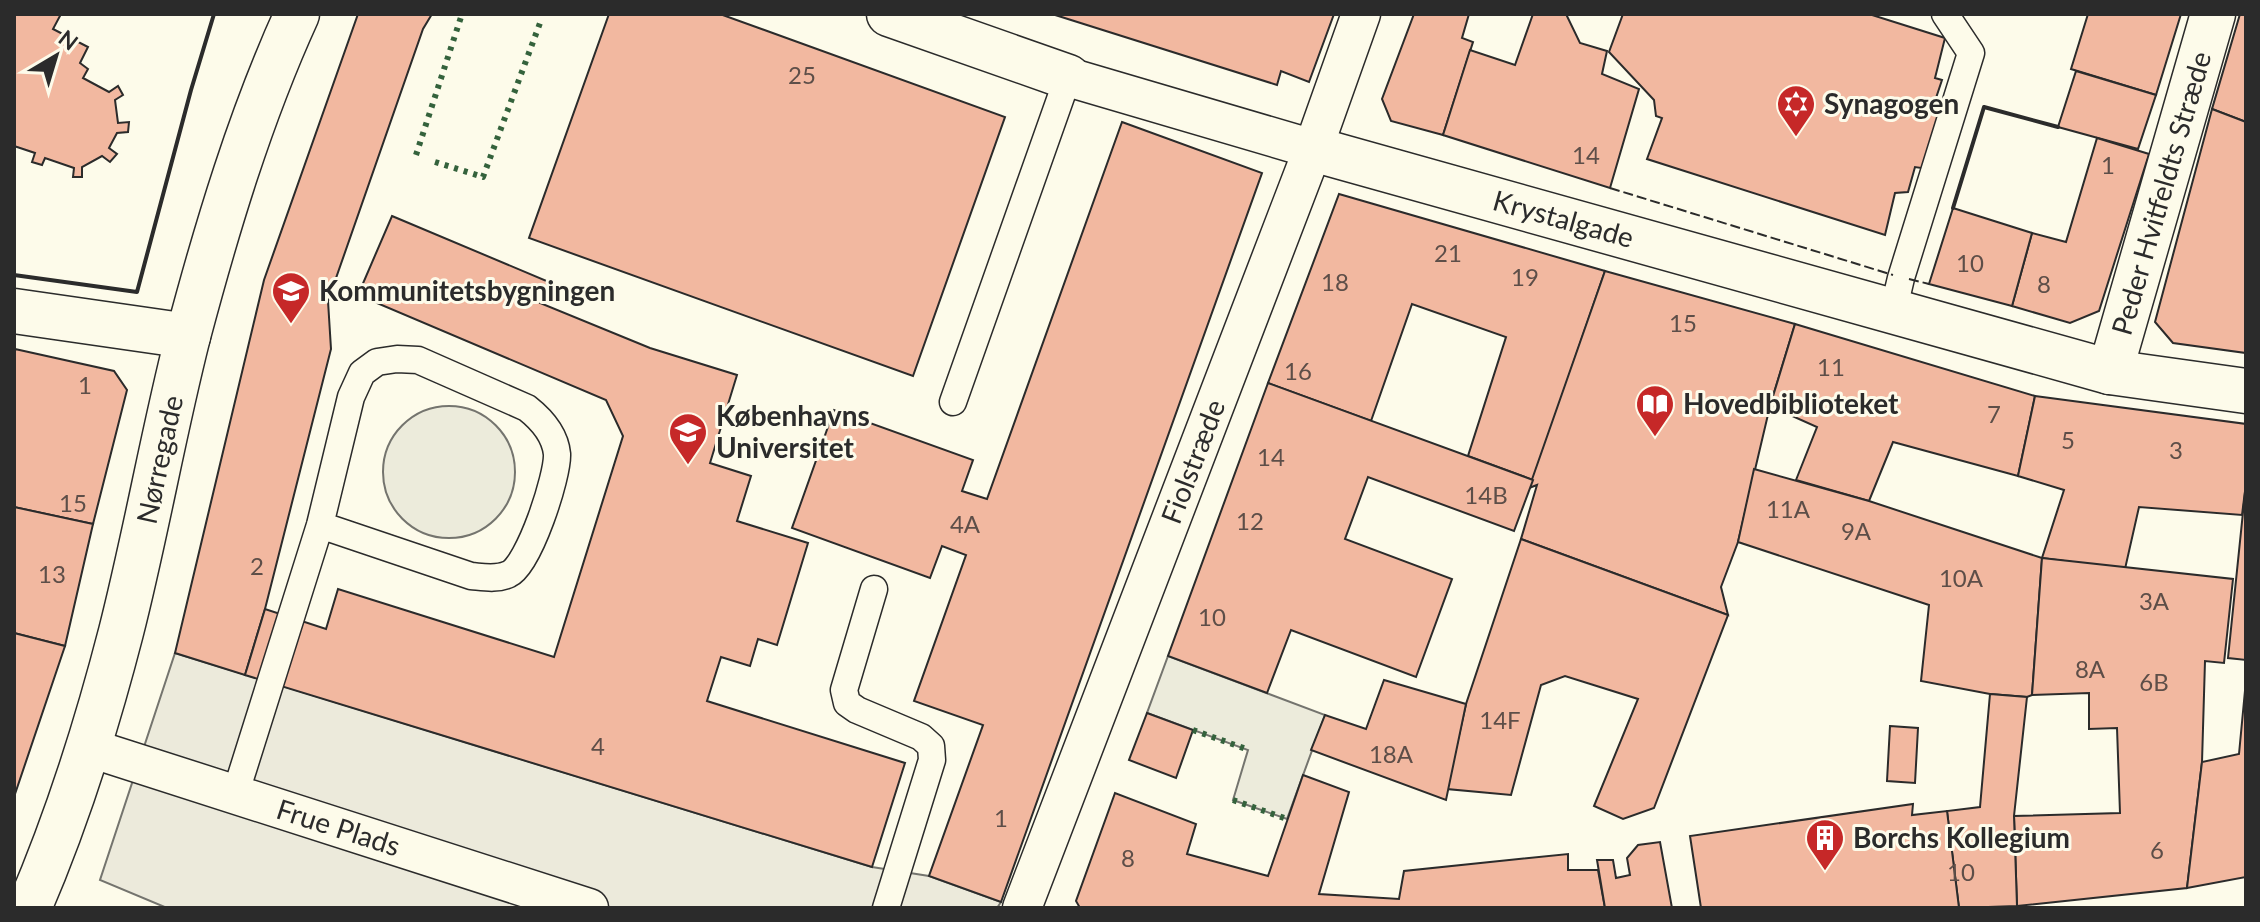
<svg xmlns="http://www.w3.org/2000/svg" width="2260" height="922" font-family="Lato,sans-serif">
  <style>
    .green { fill: #ecebdb; stroke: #74746e; stroke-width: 2 }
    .parking { fill: #eceadb; stroke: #74746e; stroke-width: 2 }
    .building { fill: #f2b8a0; stroke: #2b2b2b; stroke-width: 2 }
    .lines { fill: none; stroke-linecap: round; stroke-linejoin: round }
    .service-casing { stroke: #2b2b2b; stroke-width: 29 }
    .pedestrian-casing { stroke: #2b2b2b; stroke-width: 41 }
    .minor-casing { stroke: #2b2b2b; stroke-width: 47 }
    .service { stroke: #fdfbea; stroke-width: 26 }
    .pedestrian { stroke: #fdfbea; stroke-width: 38 }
    .minor { stroke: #fdfbea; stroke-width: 44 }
    .hedge { stroke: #34623c; stroke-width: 6; stroke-dasharray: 4 6; stroke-linecap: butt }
    .fence { stroke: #2b2b2b; stroke-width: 2; stroke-dasharray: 10 4; stroke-linecap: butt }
    .wall { stroke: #2b2b2b; stroke-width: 4 }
    .labels { text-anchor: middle; stroke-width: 6; stroke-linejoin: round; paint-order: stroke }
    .number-label { font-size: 24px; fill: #5d4e48 }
    .poi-label { font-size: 28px; font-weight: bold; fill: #2b2b2b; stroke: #fdfbea; text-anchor: start }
    .street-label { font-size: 28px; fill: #2b2b2b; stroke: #fdfbea }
  </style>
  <rect width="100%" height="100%" fill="#fdfbea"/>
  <g class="green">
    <circle cx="449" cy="472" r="66"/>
    <path d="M1168,656l157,59 -38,104 -54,-19 15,-50 -101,-37z"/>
  </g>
  <path class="parking" d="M175,653l697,214 57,9 72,26 -4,6h-830l-67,-28z"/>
  <g class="building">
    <path d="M14,14h47l-8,15 35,18 -8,16 8,6 -5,9 26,14 9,-6 5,9 -8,5 3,23 11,-1 -1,10 -11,1 -8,15 8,6 -7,8 -8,-6 -20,11v10h-9l1,-9 -29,-10 -3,7 -10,-3 3,-9 -21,-7z"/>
    <path d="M358,14h74l-9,15 -95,272 3,48 -66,260 -20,66 -70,-22 89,-373z"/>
    <path d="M609,14h111l285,103 -92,259 -384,-138z"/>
    <path d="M1052,14h282l-25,68 -28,-11 -4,14z"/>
    <path d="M1414,14h55l-7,24 11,4 -30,93 -52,-14 -9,-22z"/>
    <path d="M1533,14h33l14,29 27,8 -5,23 37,15 -29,99 -167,-53 27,-85 45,15z"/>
    <path d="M1623,14h246l76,24 -10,40 7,2 -10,30 12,5 -16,54 -13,-2 -7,25 -13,1 -10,42 -238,-76 15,-41 -6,-2 -2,-16 -45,-48z"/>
    <path d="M2088,14h93l-25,81 -85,-26z"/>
    <path d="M2240,14h6v108l-34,-13z"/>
    <path d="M2076,71l80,24 -18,54 -80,-22z"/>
    <path d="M2212,109l34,13v231l-73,-10 -18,-21z"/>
    <path d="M1122,122l140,51 -261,729 -72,-26 54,-151 -69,-24 52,-146 -24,-9 -12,32 -138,-50 42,-118 139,50 -11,31 25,8z"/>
    <path d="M2097,138l52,16 -50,157 -29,12 -58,-17 20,-73 34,9z"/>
    <path d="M1339,194l266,77 -72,209 -65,-24 38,-119 -94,-33 -41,117 -103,-38z"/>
    <path d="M1953,208l79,25 -20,73 -83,-22z"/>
    <path d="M392,216l157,66 -9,21 110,45 87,27 -27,88 41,13 -14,45 71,22 -31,102 -19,-6 -8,27 -29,-9 -14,44 198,62 -33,104 -627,-192 20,-66 61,20 12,-40 216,68 69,-221 -17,-36 -248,-105z"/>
    <path d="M1605,271l190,53 -25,82 -32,136 -17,45 7,28 -207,-76 16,-54 -8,3z"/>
    <path d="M1795,324l240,72 -17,80 -125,-34 -24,59 -73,-21 21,-53 -47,-21z"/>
    <path d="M15,349l99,22 13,19 -34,134 -79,-17z"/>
    <path d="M1268,383l265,97 -19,51 -146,-54 -23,62 107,40 -36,98 -125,-47 -24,63 -99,-37z"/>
    <path d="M2035,396l211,28v59l-4,32 -103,-8 -14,62 -83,-11 22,-68 -46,-14z"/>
    <path d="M1754,469l115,32 173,57 -10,137 -5,2 -37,-3 -69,-13 8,-76 -191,-63z"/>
    <path d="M2246,483v177l-18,-2z"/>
    <path d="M14,507l79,17 -28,122 -51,-13z"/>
    <path d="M1521,539l207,76 -74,193 -31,11 -29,-13 44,-107 -73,-23 -24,9 -30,110 -64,-6 19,-85z"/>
    <path d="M2042,558l191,21 -9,84 -19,-2 -3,101 -15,126 -170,18 -3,-90 106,-3 -3,-85 -28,1v-36l-57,2z"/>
    <path d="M14,633l51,13 -51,151z"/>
    <path d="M1384,680l82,24 -20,96 -135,-50 14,-35 41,14z"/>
    <path d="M2246,680v197l-59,11 15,-126 37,-8z"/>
    <path d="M1990,694l37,3 -13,119 3,90 -58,2 -12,-97 33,-4z"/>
    <path d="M1147,713l46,17 -17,48 -47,-18z"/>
    <path d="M1890,726l28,2 -3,55 -28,-2z"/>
    <path d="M1303,775l46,17 -30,102 80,5 5,-28 164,-17v16h30l7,38h-525l-4,-7 39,-108 81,31 -9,30 81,22z"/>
    <path d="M1913,804l-1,11 35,-4 12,97h-258l-11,-72z"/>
    <path d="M1660,842l12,66h-67l-8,-48h16l3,18 14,-3 -3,-17 11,-13z"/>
  </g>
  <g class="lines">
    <g class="service-casing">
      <g id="service">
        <path d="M1893,312l8,-34 70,-225 -26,-39"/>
        <path d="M953,402l115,-325"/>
        <path d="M874,589l-30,101 3,13 10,7 64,27 10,9 1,14 -46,148"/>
        <path d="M235,795l85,-270 31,-128 11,-24 15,-11 20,-3 21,1 109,48c14,11 28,26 30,46 1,22 -28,111 -48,120 -12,6 -26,3 -38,2l-151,-51"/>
      </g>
    </g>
    <g class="pedestrian-casing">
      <g id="pedestrian">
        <path d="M1068,77l245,72"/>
        <path id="s1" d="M87,747l502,161"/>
        <path id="s2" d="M1022,908l291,-759 48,-135"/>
      </g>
    </g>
    <g class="minor-casing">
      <g id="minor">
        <path d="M889,14l179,63"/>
        <path id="s3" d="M1313,149l797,223 136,19"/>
        <path d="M14,311l174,25"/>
        <path id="s4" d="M2110,372l103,-358"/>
        <path id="s5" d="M29,908c38,-88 68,-183 92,-276 25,-98 42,-198 67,-296 29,-109 62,-219 109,-322"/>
      </g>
    </g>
    <use href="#service" class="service"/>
    <use href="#pedestrian" class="pedestrian"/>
    <use href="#minor" class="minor"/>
    <g class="hedge">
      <path d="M416,155l46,-141"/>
      <path d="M435,162l48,15 57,-154"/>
      <path d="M1193,730l56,20"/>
      <path d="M1233,800l54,19"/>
    </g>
    <g class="fence">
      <path d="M1610,188l283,87"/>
      <path d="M1909,279l20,5"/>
    </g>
    <g class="wall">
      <path d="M1953,208l31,-101 74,20"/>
      <path d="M14,275l123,17 54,-202 23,-76"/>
    </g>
  </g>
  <defs>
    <g id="synagogue-pin" transform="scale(2)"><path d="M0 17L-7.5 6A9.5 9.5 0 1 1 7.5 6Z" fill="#c62828" stroke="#fdfbea"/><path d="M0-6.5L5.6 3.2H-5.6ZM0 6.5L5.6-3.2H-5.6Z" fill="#fff"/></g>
    <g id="university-pin" transform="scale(2)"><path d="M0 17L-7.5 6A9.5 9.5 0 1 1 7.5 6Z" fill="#c62828" stroke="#fdfbea"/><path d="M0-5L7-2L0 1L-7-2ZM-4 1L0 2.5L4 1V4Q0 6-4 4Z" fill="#fff"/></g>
    <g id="library-pin" transform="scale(2)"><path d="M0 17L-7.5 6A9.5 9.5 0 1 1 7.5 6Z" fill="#c62828" stroke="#fdfbea"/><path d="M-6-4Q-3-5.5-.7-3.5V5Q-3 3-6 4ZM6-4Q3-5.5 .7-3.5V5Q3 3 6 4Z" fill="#fff"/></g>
    <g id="building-pin" transform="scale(2)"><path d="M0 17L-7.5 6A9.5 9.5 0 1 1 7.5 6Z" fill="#c62828" stroke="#fdfbea"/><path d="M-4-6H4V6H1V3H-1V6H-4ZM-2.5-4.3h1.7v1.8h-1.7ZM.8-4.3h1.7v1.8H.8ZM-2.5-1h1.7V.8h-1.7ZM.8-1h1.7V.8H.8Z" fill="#fff"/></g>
  </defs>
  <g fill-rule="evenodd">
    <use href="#synagogue-pin" x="1796" y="104"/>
    <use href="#university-pin" x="291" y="291"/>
    <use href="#library-pin" x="1655" y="404"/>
    <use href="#university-pin" x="688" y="432"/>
    <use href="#building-pin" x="1825" y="838"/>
  </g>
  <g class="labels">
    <g class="number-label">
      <text x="802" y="84">25</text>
      <text x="1586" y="164">14</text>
      <text x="2108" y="174">1</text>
      <text x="1448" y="262">21</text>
      <text x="1970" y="272">10</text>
      <text x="1525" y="286">19</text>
      <text x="1335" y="291">18</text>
      <text x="2044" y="293">8</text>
      <text x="1683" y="332">15</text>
      <text x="1831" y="376">11</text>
      <text x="1298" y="380">16</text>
      <text x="85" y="394">1</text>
      <text x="1994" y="423">7</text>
      <text x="2068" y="449">5</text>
      <text x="2176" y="459">3</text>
      <text x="1271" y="466">14</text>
      <text x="1486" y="504">14B</text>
      <text x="73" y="512">15</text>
      <text x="1788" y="518">11A</text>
      <text x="1250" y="530">12</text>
      <text x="965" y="533">4A</text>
      <text x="1856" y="540">9A</text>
      <text x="257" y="575">2</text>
      <text x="52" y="583">13</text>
      <text x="1961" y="587">10A</text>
      <text x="2154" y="610">3A</text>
      <text x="1212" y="626">10</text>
      <text x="2090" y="678">8A</text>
      <text x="2154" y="691">6B</text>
      <text x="1500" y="729">14F</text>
      <text x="598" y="755">4</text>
      <text x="1391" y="763">18A</text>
      <text x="1001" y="827">1</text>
      <text x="2157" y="859">6</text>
      <text x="1128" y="867">8</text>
      <text x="1961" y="881">10</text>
    </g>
    <g class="poi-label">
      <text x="1824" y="114">Synagogen</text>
      <text x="319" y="301">Kommunitetsbygningen</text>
      <text x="1683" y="414">Hovedbiblioteket</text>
      <text x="716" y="426">Københavns<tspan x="716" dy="32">Universitet</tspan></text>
      <text x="1853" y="848">Borchs Kollegium</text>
    </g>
    <g class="street-label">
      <text dy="10" stroke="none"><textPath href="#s4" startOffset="186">Peder Hvitfeldts Stræde</textPath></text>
      <text dy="10" stroke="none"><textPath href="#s3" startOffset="260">Krystalgade</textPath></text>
      <text dy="10" stroke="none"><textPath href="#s5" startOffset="468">Nørregade</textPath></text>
      <text dy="10" stroke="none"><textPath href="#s2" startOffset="478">Fiolstræde</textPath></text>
      <text dy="10" stroke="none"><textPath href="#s1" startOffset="264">Frue Plads</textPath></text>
    </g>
  </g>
  <rect width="2260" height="922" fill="none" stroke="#2b2b2b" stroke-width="32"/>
  <g transform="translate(56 56) rotate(38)" stroke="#fdfbea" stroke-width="6" paint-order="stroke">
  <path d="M0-6L14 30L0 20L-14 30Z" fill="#2b2b2b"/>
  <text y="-12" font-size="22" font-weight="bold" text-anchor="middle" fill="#2b2b2b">N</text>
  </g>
</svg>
